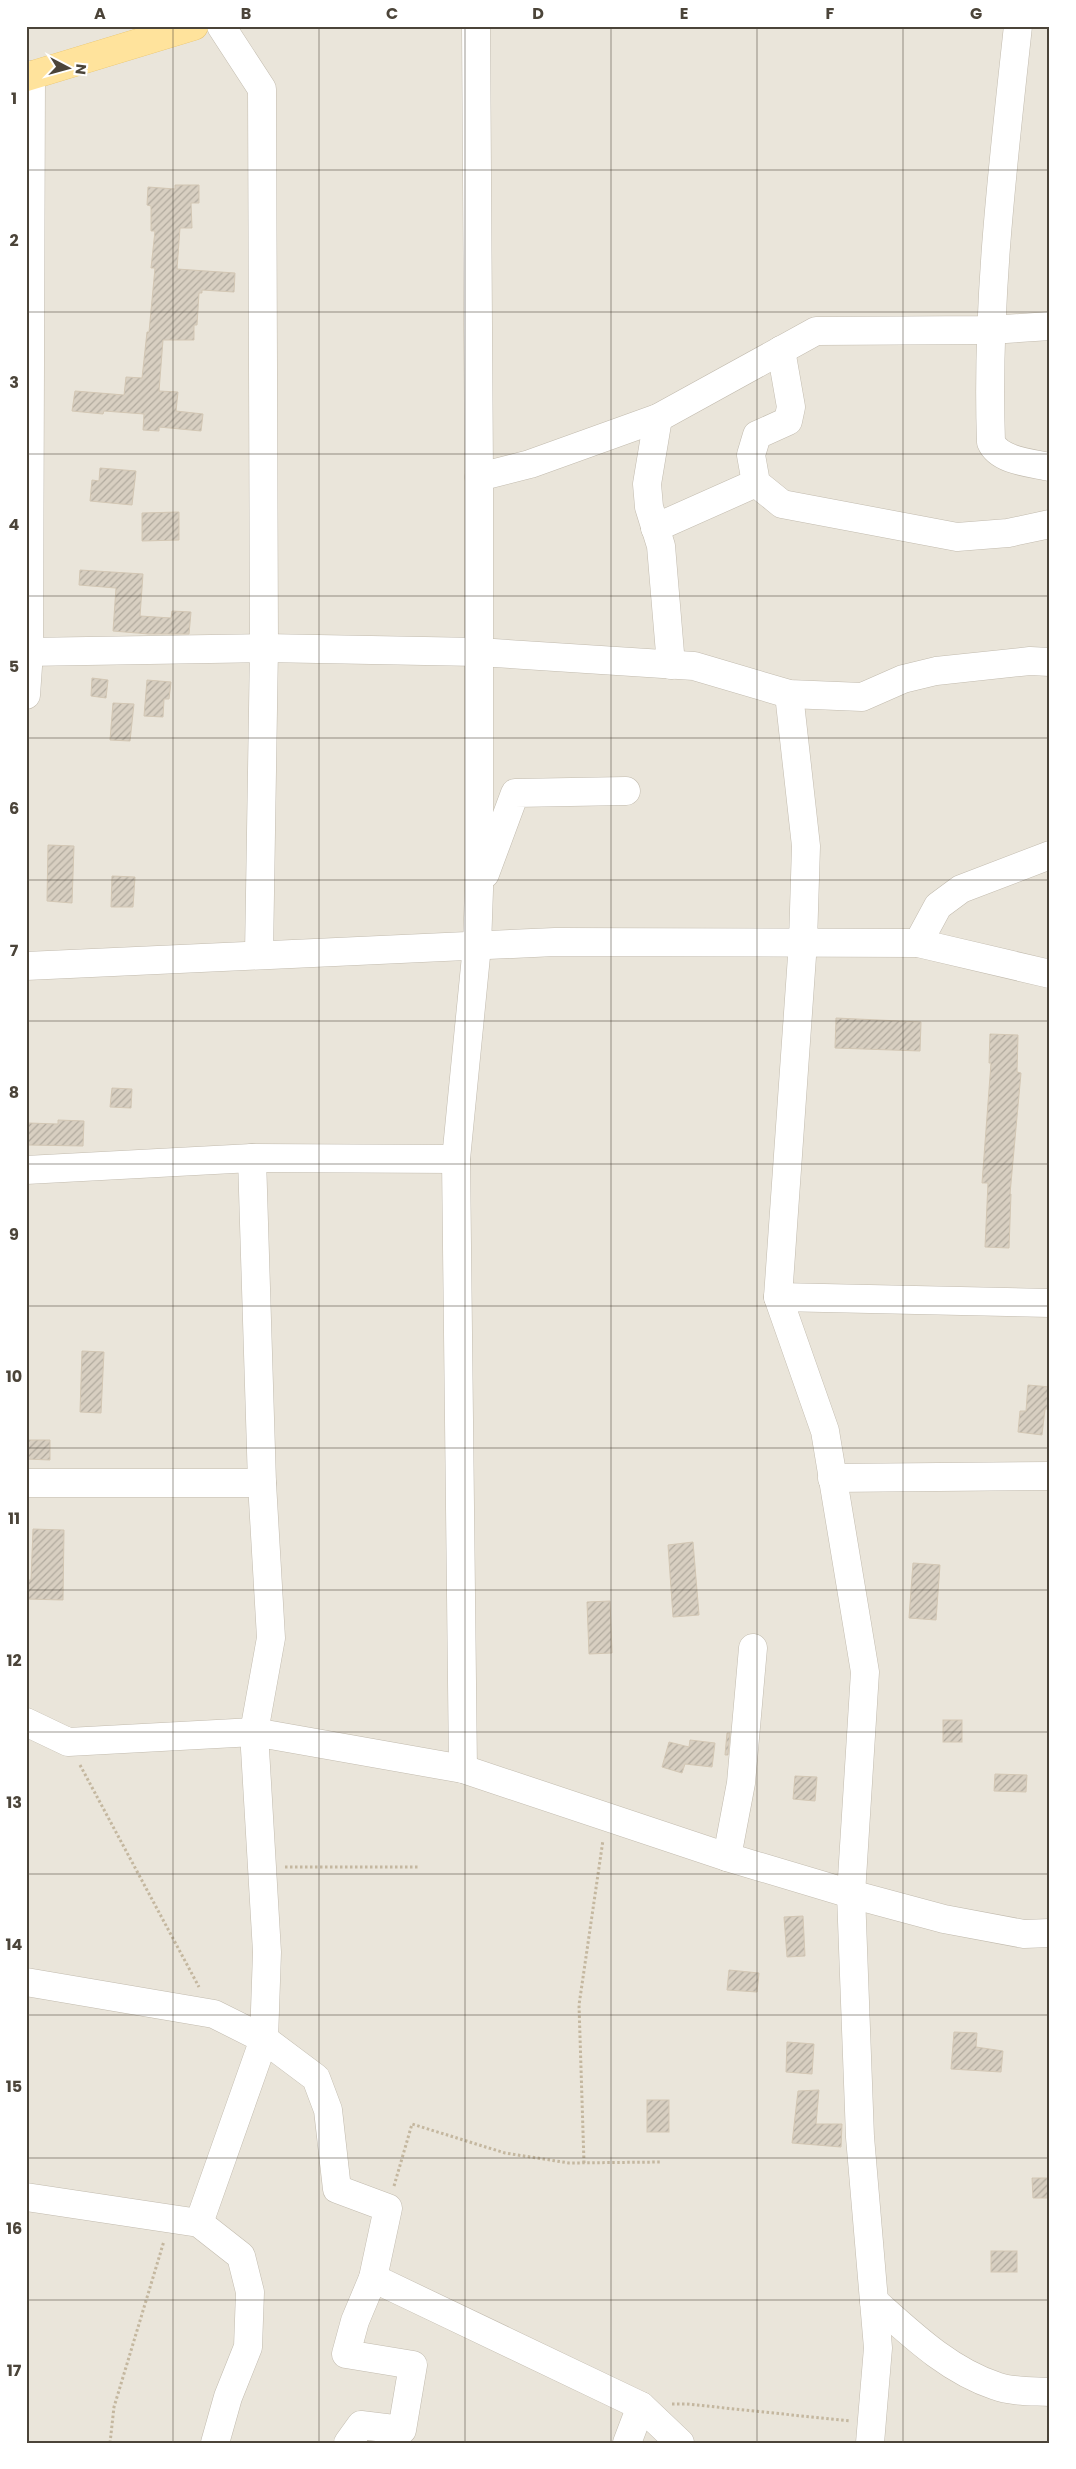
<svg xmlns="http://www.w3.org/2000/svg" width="1076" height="2469" font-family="Poppins,sans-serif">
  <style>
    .residential { fill: #eae5da }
    .building { fill: url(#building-hatch); stroke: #d3c7b4 }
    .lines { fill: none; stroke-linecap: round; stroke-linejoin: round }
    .minor-casing { stroke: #c2bbae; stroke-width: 29 }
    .major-casing { stroke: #e6c16a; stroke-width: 29 }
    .path { stroke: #c4b79f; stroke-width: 3; stroke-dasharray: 2.5 2.5; stroke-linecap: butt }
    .minor { stroke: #fff; stroke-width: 28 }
    .major { stroke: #ffe39c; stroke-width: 28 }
    .grid { fill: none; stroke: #4b4439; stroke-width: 1; stroke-opacity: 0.55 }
    .neatline { fill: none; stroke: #4b4439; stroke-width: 2 }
    .grid-label { font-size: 16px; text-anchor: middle; font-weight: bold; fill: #4b4439 }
  </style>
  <defs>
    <pattern id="building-hatch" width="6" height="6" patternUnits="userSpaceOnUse" patternTransform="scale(1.25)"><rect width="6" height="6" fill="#d8cfc1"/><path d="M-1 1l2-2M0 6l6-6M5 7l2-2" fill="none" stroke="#b1aa9e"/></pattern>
  </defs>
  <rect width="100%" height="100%" fill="#f6f3ec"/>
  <rect class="residential" x="26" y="26" width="1024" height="2417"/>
  <g class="building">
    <path d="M175,185h24v18h-8l1,25h-12l-3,41 58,4 -1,19 -32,-2v3h-3l-2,32h-3v15h-31l-4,51 19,1 -2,19 27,3 -2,17 -42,-4v4l-16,-1 1,-16 -40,-3 -1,3 -31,-3 3,-20 49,4 2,-18 16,1 5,-46h2l6,-64h-4l4,-37h-4v-25l-4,-1 1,-18 27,2z"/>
    <path d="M100,468l36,3 -4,34 -42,-4 2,-21 7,1z"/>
    <path d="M179,512v28l-37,1v-28z"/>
    <path d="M80,570l63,4 -3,42 31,2 1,-7 19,1 -2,22h-40l-36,-3 3,-43 -37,-3z"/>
    <path d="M92,678l16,2 -2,18 -15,-2z"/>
    <path d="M147,680l24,2 -2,17h-5l-1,18 -19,-1z"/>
    <path d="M113,703l21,1 -4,37 -20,-1z"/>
    <path d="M48,845l26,1 -2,57 -25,-2z"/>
    <path d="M112,876l23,1 -2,30h-22z"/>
    <path d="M836,1018l85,4 -1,29 -85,-3z"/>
    <path d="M990,1034l28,1 -1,37 4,1 -11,121h1l-2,54 -24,-1 3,-64h-6l9,-120h-2z"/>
    <path d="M112,1088l20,1 -1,19 -21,-1z"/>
    <path d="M58,1120l26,1 -1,25 -55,-1v-22l30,1z"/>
    <path d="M82,1351l22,1 -3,61 -21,-1z"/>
    <path d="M1028,1385l22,2v22h-5l-3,26 -24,-3 2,-21h6z"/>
    <path d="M26,1440h24v20l-24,-1z"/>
    <path d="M33,1529l31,1 -1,70 -37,-1v-19h5z"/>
    <path d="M693,1542l6,73 -26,2 -5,-72z"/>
    <path d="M913,1563l27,2 -4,55 -27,-2z"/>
    <path d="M610,1601l2,52 -23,1 -2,-52z"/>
    <rect x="943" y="1720" width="19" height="22"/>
    <path d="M727,1733h3l-2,22h-3z"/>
    <path d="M690,1740l25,3 -3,24 -27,-3 -3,9 -20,-6 7,-25 20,5z"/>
    <path d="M995,1774l32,1 -1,17 -32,-1z"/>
    <path d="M795,1776l22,1 -2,24 -22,-2z"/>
    <path d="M803,1916l2,40 -18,1 -3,-40z"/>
    <path d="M729,1970l30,3 -2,19 -30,-2z"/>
    <path d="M954,2032l23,1 -1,14 27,4 -2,21 -50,-3z"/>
    <path d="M787,2042l27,2 -2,30 -26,-2z"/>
    <path d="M819,2090l-3,34h26l-1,23 -49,-4 6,-52z"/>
    <rect x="647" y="2100" width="22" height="32"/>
    <path d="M1032,2178h18v20h-17z"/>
    <rect x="991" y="2251" width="26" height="21"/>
  </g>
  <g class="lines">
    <g class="minor-casing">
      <g id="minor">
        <path d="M221,26l41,63 2,559 -5,306"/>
        <path d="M1018,26c-15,139 -32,277 -27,416 8,19 41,21 59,25"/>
        <path d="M781,350l10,57 -3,14 -31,14 -6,20 5,28 26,21 175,33 51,-4 42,-9"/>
        <path d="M658,418l-11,66 2,23 12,39 10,119"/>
        <path d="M479,477l51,-13 128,-46 158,-87 174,-1 60,-4"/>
        <path d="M655,528l101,-45"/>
        <path d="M26,652l238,-4 214,4 216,14 95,28 73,3 41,-18 33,-8 94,-10 20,1"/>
        <path d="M26,695l3,-43 2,-577"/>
        <path d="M485,874l30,-81 111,-2"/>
        <path d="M918,943l20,-37 23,-17 89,-34"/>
        <path d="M26,966l529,-24 363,1 132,31"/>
        <path d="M26,1170l226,-12 204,1"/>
        <path d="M778,1297l25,-355 3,-96 -17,-152"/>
        <path d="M832,1478l218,-2"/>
        <path d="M26,1483h236"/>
        <path d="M26,1722l42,20 186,-10 209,37 264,88 124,37 93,25 80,15 26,-1"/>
        <path d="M463,1769l-7,-610 21,-213 2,-56v-413l-3,-451"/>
        <path d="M727,1857l14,-74 12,-135"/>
        <path d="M26,1982l188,32 50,25 52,39 12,32 9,79 51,19 -15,70 -18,43 -9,33 67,11 -11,65 -41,-5 -13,18"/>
        <path d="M26,2197l173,26 42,33 9,36 -2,55 -20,50 -13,46"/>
        <path d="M199,2223l65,-184 3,-87 -13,-220 17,-94 -9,-155 -10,-325"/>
        <path d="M373,2278l268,128 39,37"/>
        <path d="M874,2301c37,33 74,69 122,85 16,6 37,5 54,6"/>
        <path d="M627,2443l14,-37"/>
        <path d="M870,2443l8,-95 -18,-211 -9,-243 14,-222 -40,-241 -47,-134 272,6"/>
      </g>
    </g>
    <g class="major-casing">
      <path id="major" d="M26,77l168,-51"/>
    </g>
    <g class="path">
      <path d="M80,1765l119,222"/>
      <path d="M285,1867h134"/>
      <path d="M584,2163l-5,-158 24,-165"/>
      <path d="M394,2186l18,-62 93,29 64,10 93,-1"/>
      <path d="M672,2404h15l163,17"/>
      <path d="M110,2443l4,-36 50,-166"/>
    </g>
    <use href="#minor" class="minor"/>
    <use href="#major" class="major"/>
  </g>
  <path class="grid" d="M173,26v2417M319,26v2417M465,26v2417M611,26v2417M757,26v2417M903,26v2417M26,170h1024M26,312h1024M26,454h1024M26,596h1024M26,738h1024M26,880h1024M26,1021h1024M26,1164h1024M26,1306h1024M26,1448h1024M26,1590h1024M26,1732h1024M26,1874h1024M26,2015h1024M26,2158h1024M26,2300h1024"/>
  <rect width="1076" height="2469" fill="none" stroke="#ffffff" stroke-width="55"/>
  <g transform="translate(68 68) rotate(96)" stroke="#ffffff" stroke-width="4" paint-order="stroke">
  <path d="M0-4L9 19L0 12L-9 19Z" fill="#4b4439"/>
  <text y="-8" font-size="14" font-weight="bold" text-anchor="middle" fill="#4b4439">N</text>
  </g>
  <rect x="28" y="28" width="1020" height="2414" class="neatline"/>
  <g class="grid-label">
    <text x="100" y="19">A</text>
    <text x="246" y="19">B</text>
    <text x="392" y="19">C</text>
    <text x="538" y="19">D</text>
    <text x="684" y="19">E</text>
    <text x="830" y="19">F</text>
    <text x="976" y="19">G</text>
    <text x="14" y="104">1</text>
    <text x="14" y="246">2</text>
    <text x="14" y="388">3</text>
    <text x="14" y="530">4</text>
    <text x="14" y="672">5</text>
    <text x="14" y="814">6</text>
    <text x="14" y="956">7</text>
    <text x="14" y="1098">8</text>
    <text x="14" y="1240">9</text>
    <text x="14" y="1382">10</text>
    <text x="14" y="1524">11</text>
    <text x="14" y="1666">12</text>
    <text x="14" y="1808">13</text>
    <text x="14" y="1950">14</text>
    <text x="14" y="2092">15</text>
    <text x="14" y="2234">16</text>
    <text x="14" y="2376">17</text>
  </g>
</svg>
